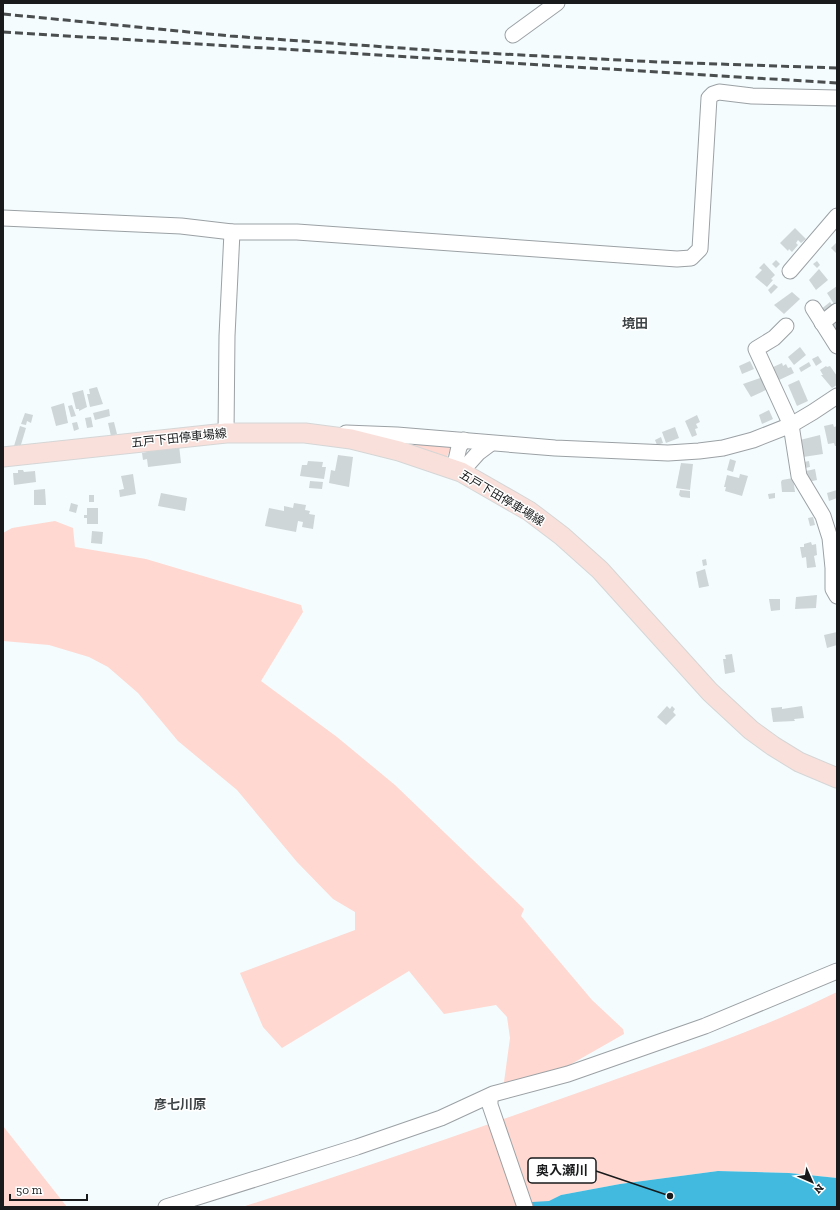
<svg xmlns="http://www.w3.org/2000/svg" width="840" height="1210" font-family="'Zilla Slab','Noto Sans JP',serif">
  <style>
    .green { fill: #fed8d1 }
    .water { fill: #42badf }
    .building { fill: #cfd6d8 }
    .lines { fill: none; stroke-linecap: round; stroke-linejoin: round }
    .minor-casing { stroke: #9ba1a4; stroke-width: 17 }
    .major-casing { stroke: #d5d6d6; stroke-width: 21 }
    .minor { stroke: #fff; stroke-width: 15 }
    .major { stroke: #fae0db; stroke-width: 19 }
    .rail { stroke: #4a4e4f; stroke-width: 3; stroke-dasharray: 8 4; stroke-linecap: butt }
    .labels { text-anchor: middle; stroke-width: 3; stroke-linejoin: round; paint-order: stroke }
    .street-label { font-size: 12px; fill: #181a1b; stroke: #fff }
    .neighbourhood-label { font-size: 13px; font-weight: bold; fill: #3e4345; stroke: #fff }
    .leader { fill: none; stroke: #181a1b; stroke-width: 1.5 }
    .callout-dot { fill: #181a1b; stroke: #fff; stroke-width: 1.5 }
    .callout { fill: #fff; stroke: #181a1b; stroke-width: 1.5 }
    .callout-label { font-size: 13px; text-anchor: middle; font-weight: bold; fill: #181a1b }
  </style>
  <rect width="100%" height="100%" fill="#f5fcfe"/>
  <g class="green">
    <path d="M397,438l54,9 -4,10 -4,2 -28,-10z"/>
    <path d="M55,521l18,7 2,19 71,12 155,46 2,7 -42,69 76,56 58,48 129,124 -3,7 71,84 31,29 1,5 -65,37 -53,16 -2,-5 6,-44 -3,-21 -11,-12 -52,9 -35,-43 -127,77 -19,-21 -23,-54 115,-43v-18l-22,-13 -36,-37 -60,-72 -59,-49 -40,-48 -30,-26 -19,-10 -40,-12 -46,-4v-108l9,-5z"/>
    <path d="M837,992v186l-48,-5 -71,-2 -98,13 -59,11 -12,7h-17l-14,5h-276c119,-38 237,-79 355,-121 81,-29 163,-56 240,-94z"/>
    <path d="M3,1126l64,81h-64z"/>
  </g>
  <path class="water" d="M718,1171l71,2 48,5v29h-319l14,-5 17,-1 12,-6 59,-11z"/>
  <g class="building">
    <path d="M795,228l11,11 -5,4 -3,-3 -2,3 2,2 -6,7 -3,-3 -1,2 -8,-8z"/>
    <path d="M837,242v12l-6,-6z"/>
    <path d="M776,260l4,4 -4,4 -4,-4z"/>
    <path d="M817,261l3,4 -3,3 -4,-4z"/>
    <path d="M764,263l11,12 -4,4 2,1 -6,7 -12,-10 7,-7 -3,-2z"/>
    <path d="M819,269l9,11 -12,10 -7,-10z"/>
    <path d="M774,284l4,3 -7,7 -3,-4z"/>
    <path d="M837,286v18h-3l-7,-11z"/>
    <path d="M792,292l8,7 -16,15 -10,-9z"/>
    <path d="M830,302l4,6 -10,7 -4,-5z"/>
    <path d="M837,320v13l-7,-10z"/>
    <path d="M800,347l6,8 -12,10 -6,-8z"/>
    <path d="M818,356l4,6 -6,4 -4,-7z"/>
    <path d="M750,361l4,8 -12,5 -3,-8z"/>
    <path d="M809,362l2,4 -10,6 -2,-4z"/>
    <path d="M782,363l1,3 3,-2 2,4 3,-1 3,6 -17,8 -6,-13z"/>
    <path d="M826,366l1,1 3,-1 7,10v9l-5,3 -11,-13h2l-3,-5z"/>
    <path d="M763,377l5,12 -17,8 -8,-13z"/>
    <path d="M799,380l9,21 -11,5 -9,-21z"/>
    <path d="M97,387l6,17 -13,3 -3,-13h3l-1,-5z"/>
    <path d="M83,390l4,17 -8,4v-2h-3l-4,-16z"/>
    <path d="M64,403l4,20 -12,3 -5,-19z"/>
    <path d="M72,405l4,11 -5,1 -3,-11z"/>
    <path d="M109,409l1,7 -15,4 -2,-7z"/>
    <path d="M769,410l4,9 -11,5 -3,-9z"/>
    <path d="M25,413l8,2 -2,8 -4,-2 -1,4 -5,-1z"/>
    <path d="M697,415l3,7 -4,2 2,4 -3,1 2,6 -5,2 -7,-16z"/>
    <path d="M91,417l2,10 -6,1 -2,-10z"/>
    <path d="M77,422l2,7 -5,2 -2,-8z"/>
    <path d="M114,422l3,12 -6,2 -3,-13z"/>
    <path d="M833,424l1,3 3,-1v20h-2l-1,-3 -6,1 -4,-18z"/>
    <path d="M20,426l6,2 -6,20 -6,-2z"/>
    <path d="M675,427l4,11 -13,5 -4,-11z"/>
    <path d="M820,435l3,19 -20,3 -3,-17z"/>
    <path d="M661,437l2,6 -6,2 -2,-5z"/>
    <path d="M179,445l2,18 -33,4 -1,-8 -4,1 -1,-7 5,-1 -1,-4z"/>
    <path d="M338,455l15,2 -4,30 -20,-4 2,-13 4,1z"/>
    <path d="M730,459l6,2 -3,11 -6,-2z"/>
    <path d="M308,461l15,1 -1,5h4l-2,12 -24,-3 2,-11h5z"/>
    <path d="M809,461l1,6 -5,1 -1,-6z"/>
    <path d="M681,463l12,1 -3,26 -14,-2z"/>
    <path d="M815,469l2,11 -9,2 -2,-11z"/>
    <path d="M18,470h5l1,2 11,-1 1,11 -22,3 -1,-12h5z"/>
    <path d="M133,474l3,20 -16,3 -1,-7 5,-1 -3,-13z"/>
    <path d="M740,474l8,2 -6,20 -17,-5 1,-4h-2l3,-12 12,3z"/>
    <path d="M793,478l2,14h-13l-1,-10 1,-2z"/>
    <path d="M310,481l13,1 -1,7 -13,-1z"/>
    <path d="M45,489l1,16h-12v-15z"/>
    <path d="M680,490l10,1v7l-9,-1 -2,-2z"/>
    <path d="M837,490v8l-8,3 -2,-8z"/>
    <path d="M161,493l26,5 -2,13 -27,-5z"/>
    <path d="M775,493v5l-6,1 -1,-5z"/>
    <rect x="89" y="495" width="5" height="7"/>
    <path d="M71,503l7,2 -2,8 -7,-2z"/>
    <path d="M294,503l12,2 -1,5 5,1 -1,3 6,1 -2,14 -11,-2 1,-5 -5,-1 -2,11 -31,-6 4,-18 15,3v-5l9,2z"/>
    <path d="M87,508h11v16h-11v-6h-3v-3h3z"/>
    <path d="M813,517l2,8 -5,1 -2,-8z"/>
    <path d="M92,531l11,1 -1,12 -11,-1z"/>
    <path d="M811,542l1,3 4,-1 1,11 -3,1 2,11 -9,1 -1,-11 -4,1 -2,-11h4v-3z"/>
    <path d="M706,559l1,6 -4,1 -1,-6z"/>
    <path d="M705,569l4,17 -10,2 -3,-16z"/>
    <path d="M817,595l-1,13 -21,1 1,-12z"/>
    <path d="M769,599h11v11l-9,1z"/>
    <path d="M837,632v13l-10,3 -3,-13z"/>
    <path d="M732,654l3,18 -10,2 -2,-15h3l-1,-4z"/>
    <path d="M667,706l3,3 2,-3 3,3 -2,3 3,3 -10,10 -9,-8z"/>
    <path d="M802,706l2,12 -10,1 1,2 -22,1 -2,-14 11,-1v2z"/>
  </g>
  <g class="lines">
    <g class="minor-casing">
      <g id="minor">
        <path d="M513,35l44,-32"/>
        <path d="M3,218l178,8 51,6h65l380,27 14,-1 9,-9 9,-151 4,-4 6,-2 33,4 85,2"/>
        <path d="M790,271l47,-55"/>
        <path d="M813,308l24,38"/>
        <path d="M822,323l15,-12"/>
        <path d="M786,326l-12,12 -18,11 35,76 8,51 24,40 7,22 3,30v21l4,7"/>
        <path d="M226,433l1,-97 5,-104"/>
        <path d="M346,433l51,2 158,13 113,5 31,-2 24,-3 30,-8 38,-15 22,-13 24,-16"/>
        <path d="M454,469l5,-22 5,-7"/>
        <path d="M461,472l17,-19 12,-9"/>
        <path d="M490,1096v9l35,102"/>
        <path d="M166,1207l191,-60 84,-29 52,-24 75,-20 137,-48 132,-55"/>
      </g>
    </g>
    <g class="major-casing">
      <path id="major" d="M3,457l223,-24h79l46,6 48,12 62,21 68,39 33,25 38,34 110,122 41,38 22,16 26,16 38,16"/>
    </g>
    <use href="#minor" class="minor"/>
    <use href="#major" class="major"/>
    <g class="rail">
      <path d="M3,14l227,22 213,15 215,11 179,6"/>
      <path d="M3,32l834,51"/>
    </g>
  </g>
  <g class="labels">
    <g class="street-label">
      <text transform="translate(179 438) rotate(-6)" y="4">五戸下田停車場線</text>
      <text transform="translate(502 498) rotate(31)" y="4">五戸下田停車場線</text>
    </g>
    <g class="neighbourhood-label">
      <text x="635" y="328">境田</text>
      <text x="180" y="1109">彦七川原</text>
    </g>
  </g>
  <path class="leader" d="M670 1196L596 1171"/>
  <circle class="callout-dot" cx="670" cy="1196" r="4"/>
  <rect class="callout" x="528" y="1158" width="68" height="25" rx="4"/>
  <g class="callout-label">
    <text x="562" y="1175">奥入瀬川</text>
  </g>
  <rect width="840" height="1210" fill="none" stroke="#181a1b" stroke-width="8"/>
  <g transform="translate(812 1182) rotate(135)" stroke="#ffffff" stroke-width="3" paint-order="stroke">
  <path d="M0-3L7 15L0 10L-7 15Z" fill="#181a1b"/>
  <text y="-6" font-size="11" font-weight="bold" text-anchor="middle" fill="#181a1b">N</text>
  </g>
  <path d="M10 1194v6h77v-6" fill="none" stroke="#181a1b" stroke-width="2"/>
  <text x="16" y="1194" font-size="12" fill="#181a1b" stroke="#ffffff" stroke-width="3" paint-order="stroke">50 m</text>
</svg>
